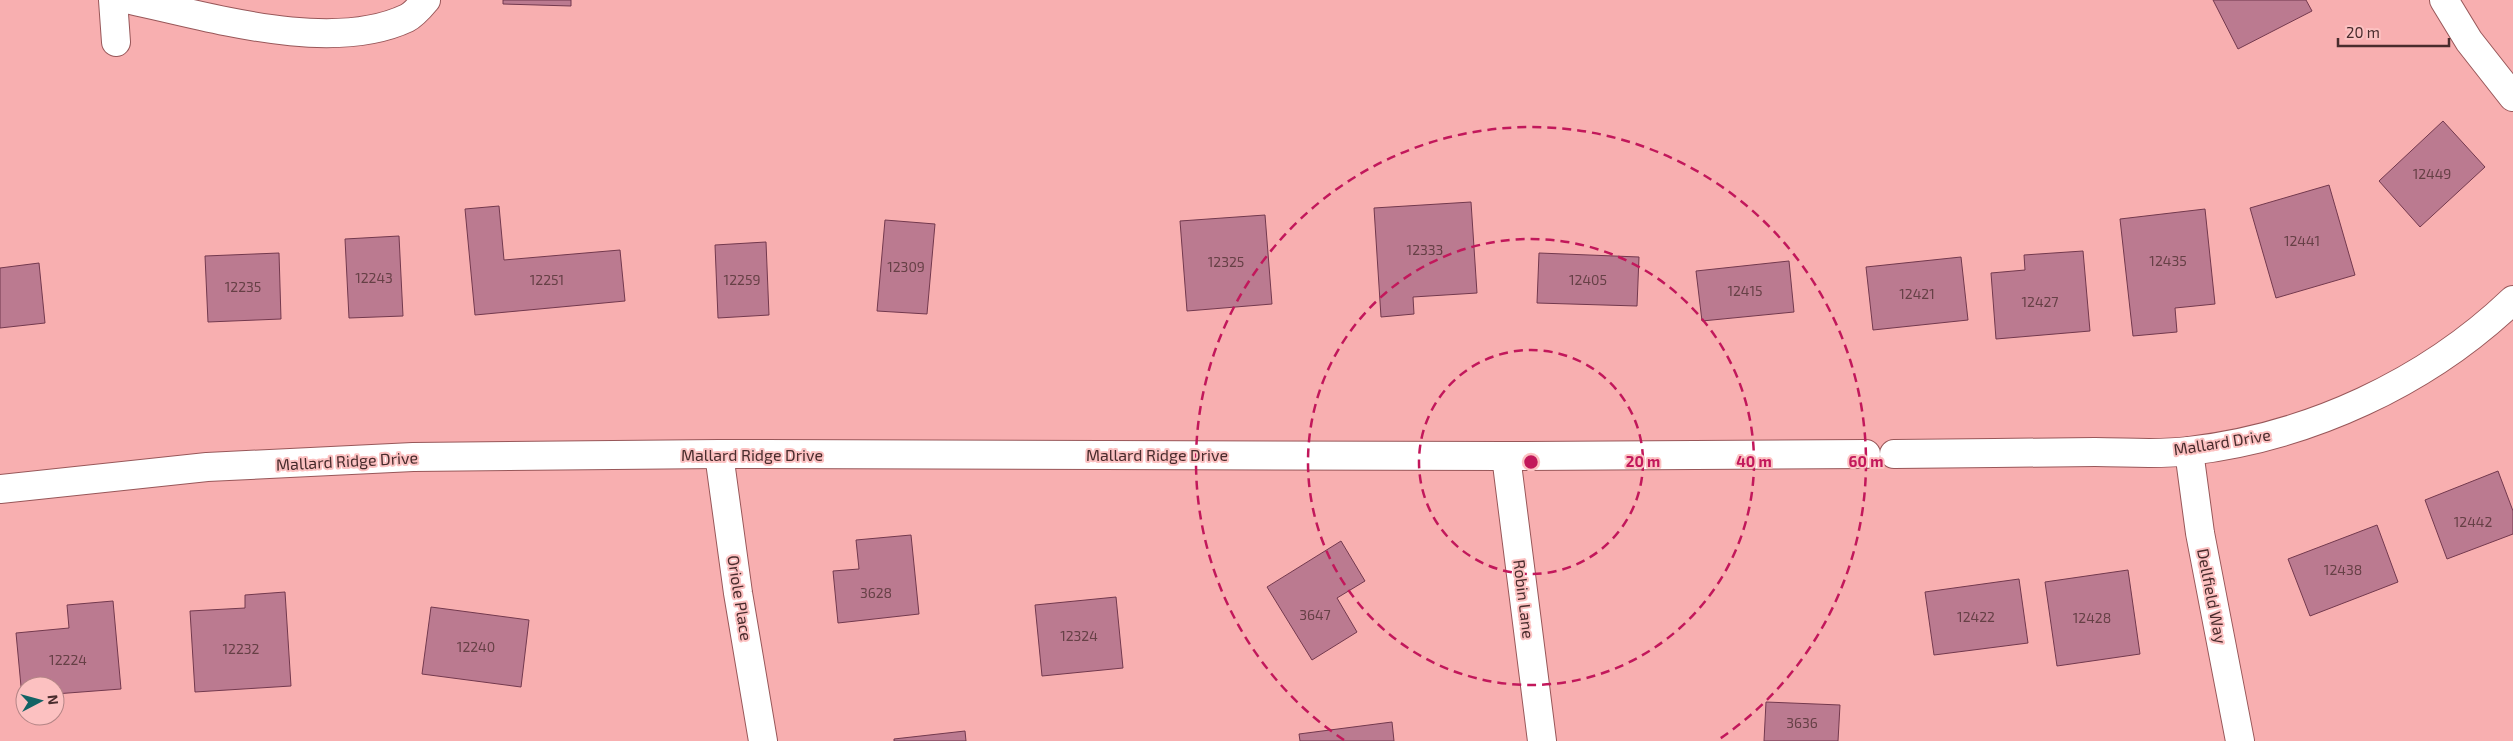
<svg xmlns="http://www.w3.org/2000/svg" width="2513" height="741" font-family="'Exo 2',sans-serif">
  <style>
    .building { fill: #bb7a90; stroke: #73394e }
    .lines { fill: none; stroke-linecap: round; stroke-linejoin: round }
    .minor-casing { stroke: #985759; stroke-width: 30 }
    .minor { stroke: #fff; stroke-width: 28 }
    .ring { fill: none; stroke: #c2185b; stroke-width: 2.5; stroke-dasharray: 9 6 }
    .labels { text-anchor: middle; stroke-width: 4; stroke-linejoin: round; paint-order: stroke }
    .number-label { font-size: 14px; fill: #664046 }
    .street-label { font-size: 16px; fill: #492c2d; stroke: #fcc1c1 }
    .centre { fill: #c2185b; stroke: #fcc1c1; stroke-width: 2.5 }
    .ring-label { font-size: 15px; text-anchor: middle; font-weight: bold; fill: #c2185b; stroke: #fcc1c1; stroke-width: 4; stroke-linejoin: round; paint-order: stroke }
  </style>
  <rect width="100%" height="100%" fill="#f8afb0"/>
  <g class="building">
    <path d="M503,0h68v6l-68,-2z"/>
    <path d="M2213,0h93l6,11 -74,38z"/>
    <path d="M2443,121l42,46 -65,60 -41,-46z"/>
    <path d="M2329,185l26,90 -79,23 -26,-90z"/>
    <path d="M1471,202l6,91 -64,4 1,17 -33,3 -7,-109z"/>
    <path d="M499,206l5,54 116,-10 5,51 -150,14 -10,-106z"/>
    <path d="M2205,209l10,95 -40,4 2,24 -44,4 -13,-117z"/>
    <path d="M1265,215l7,89 -85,7 -7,-90z"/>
    <path d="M885,220l50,4 -8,90 -50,-3z"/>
    <path d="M399,236l4,80 -54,2 -4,-79z"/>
    <path d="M766,242l3,73 -51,3 -3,-73z"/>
    <path d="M2083,251l7,80 -94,8 -5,-66 34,-3 -1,-15z"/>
    <path d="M279,253l2,66 -73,3 -3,-66z"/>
    <path d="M1539,253l100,4 -2,49 -100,-3z"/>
    <path d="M1961,257l7,63 -95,10 -7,-63z"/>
    <path d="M1789,261l5,51 -92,9 -6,-50z"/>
    <path d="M39,263l6,60 -45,5v-60z"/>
    <path d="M2498,471l15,40v23l-66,25 -22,-59z"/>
    <path d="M2377,525l21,57 -88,34 -22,-57z"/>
    <path d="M911,535l8,79 -81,9 -5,-52 26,-2 -3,-29z"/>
    <path d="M1341,541l24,40 -28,17 20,34 -45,28 -45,-73z"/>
    <path d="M2128,570l12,84 -83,12 -12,-84z"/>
    <path d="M2019,579l9,64 -94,12 -9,-63z"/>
    <path d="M285,592l6,94 -96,6 -5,-81 55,-3v-13z"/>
    <path d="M1116,597l7,71 -81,8 -7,-71z"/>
    <path d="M113,601l8,88 -66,5v-8h-30v11h-3l-6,-64 53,-5 -2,-23z"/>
    <path d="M431,607l98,13 -8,67 -99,-13z"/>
    <path d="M1766,702l74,3 -2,36h-74z"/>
    <path d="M1392,722l2,19h-94l-1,-7z"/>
    <path d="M965,731l1,10h-72v-2z"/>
  </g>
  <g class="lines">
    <g class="minor-casing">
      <g id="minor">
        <path d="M113,0l3,42"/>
        <path d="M131,0c79,17 200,54 276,18 6,-3 14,-12 19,-18"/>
        <path d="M2444,0l25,41 44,56"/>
        <path d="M2189,451l11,82 40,208"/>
        <path d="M719,454l19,139 25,148"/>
        <path d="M1894,454c67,-1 134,-1 201,-2 31,0 64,3 94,-1 120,-14 237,-68 324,-151"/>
        <path d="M1506,456l36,285"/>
        <path d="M0,489l207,-22 206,-10 306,-3 787,2 360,-2"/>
      </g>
    </g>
    <use href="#minor" class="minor"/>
  </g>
  <g class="ring">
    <circle cx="1531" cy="462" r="112"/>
    <circle cx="1531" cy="462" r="223"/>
    <path d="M1344 740A335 335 0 1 1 1718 740"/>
  </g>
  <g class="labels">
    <g class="number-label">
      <text x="2432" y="179">12449</text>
      <text x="2302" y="246">12441</text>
      <text x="1425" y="255">12333</text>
      <text x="2168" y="266">12435</text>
      <text x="1226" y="267">12325</text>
      <text x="906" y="272">12309</text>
      <text x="374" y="283">12243</text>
      <text x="547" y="285">12251</text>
      <text x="742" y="285">12259</text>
      <text x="1588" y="285">12405</text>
      <text x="243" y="292">12235</text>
      <text x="1745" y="296">12415</text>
      <text x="1917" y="299">12421</text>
      <text x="2040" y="307">12427</text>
      <text x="2473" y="527">12442</text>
      <text x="2343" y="575">12438</text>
      <text x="876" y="598">3628</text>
      <text x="1315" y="620">3647</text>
      <text x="1976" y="622">12422</text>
      <text x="2092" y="623">12428</text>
      <text x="1079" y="641">12324</text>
      <text x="476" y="652">12240</text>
      <text x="241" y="654">12232</text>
      <text x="68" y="665">12224</text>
      <text x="1802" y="728">3636</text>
    </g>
    <g class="street-label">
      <text transform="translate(2222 442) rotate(-9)" y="6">Mallard Drive</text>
      <text x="752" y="461">Mallard Ridge Drive</text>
      <text x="1157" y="461">Mallard Ridge Drive</text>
      <text transform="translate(347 461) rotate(-3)" y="6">Mallard Ridge Drive</text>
      <text transform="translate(2212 596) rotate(79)" y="6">Dellfield Way</text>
      <text transform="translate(740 598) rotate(81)" y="6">Oriole Place</text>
      <text transform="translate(1524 599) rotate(83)" y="6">Robin Lane</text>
    </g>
  </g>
  <circle cx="1531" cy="462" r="8" class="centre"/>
  <g class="ring-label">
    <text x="1643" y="467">20 m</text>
    <text x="1754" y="467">40 m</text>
    <text x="1866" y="467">60 m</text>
  </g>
  <g transform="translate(40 701) rotate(84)"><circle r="24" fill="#fcc1c1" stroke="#b48586"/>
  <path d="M0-4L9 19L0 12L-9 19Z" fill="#126365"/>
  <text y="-8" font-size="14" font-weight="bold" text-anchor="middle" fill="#492c2d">N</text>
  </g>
  <path d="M2338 38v8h111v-8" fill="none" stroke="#492c2d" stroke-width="2.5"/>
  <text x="2346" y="38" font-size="15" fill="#492c2d" stroke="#fcc1c1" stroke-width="4" paint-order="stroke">20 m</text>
</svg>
